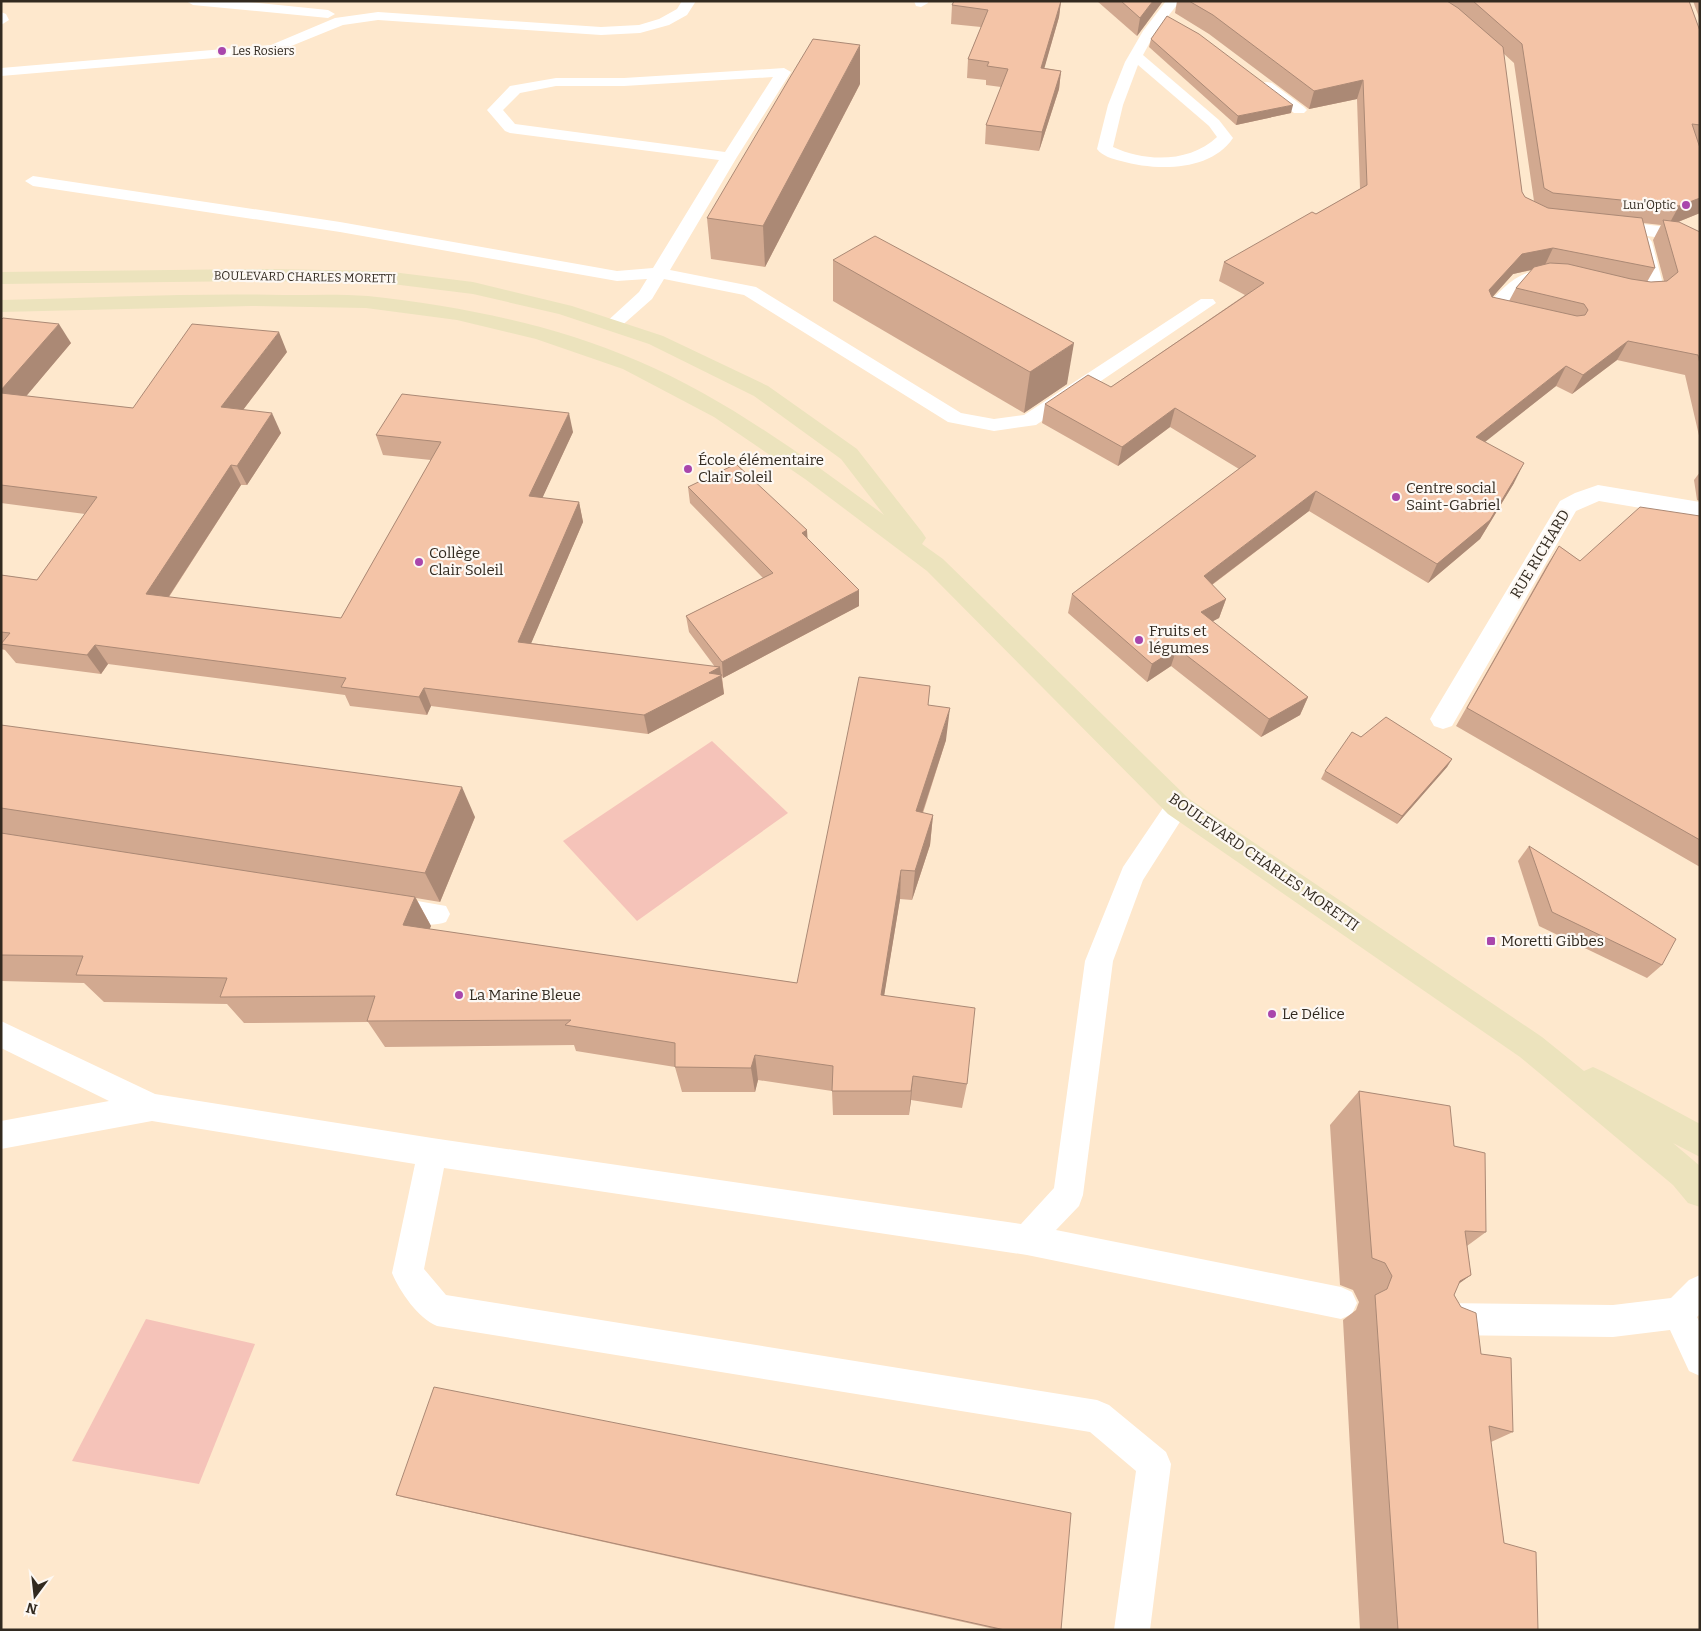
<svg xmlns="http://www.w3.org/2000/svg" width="1701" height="1631" font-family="Bitter,serif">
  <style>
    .green { fill: #f5c3b9 }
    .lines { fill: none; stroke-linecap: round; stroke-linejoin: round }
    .lane { fill: #fff; fill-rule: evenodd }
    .street { fill: #fff; fill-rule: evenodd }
    .secondary { fill: #ece3bd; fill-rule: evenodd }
    .wall { fill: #d2a990; fill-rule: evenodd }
    .shaded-wall { fill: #ab8975 }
    .building { fill: #f4c4a7; stroke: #ab8975 }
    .poi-dot { fill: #a946ac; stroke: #fdf8f3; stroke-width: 2 }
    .labels { text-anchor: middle; stroke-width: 4.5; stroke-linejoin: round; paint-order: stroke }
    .far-poi-label { font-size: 12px; fill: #322a20; stroke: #fdf8f3; text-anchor: start }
    .far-street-label { font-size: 12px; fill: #322a20; stroke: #fdf8f3 }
    .poi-label { font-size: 15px; fill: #322a20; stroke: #fdf8f3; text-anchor: start }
    .street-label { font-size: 15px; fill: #322a20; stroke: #fdf8f3 }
  </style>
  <rect width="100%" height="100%" fill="#fee8cd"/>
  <g class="green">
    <path d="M712,741l76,72 -151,108 -74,-80z"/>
    <path d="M146,1319l109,25 -56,140 -127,-23z"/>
  </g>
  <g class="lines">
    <g class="lane">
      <path d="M186,1h53l89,9 7,4 -7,4 -135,-13z"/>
      <path d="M682,1h14l-9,14 -18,10 -29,8 -39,2 -223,-15 -35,5 -69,28 -273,23v-8l270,-23 64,-27 43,-6 223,15 38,-2 20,-6 18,-10z"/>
      <path d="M914,1h14v2l-7,4 -5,-1z"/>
      <path d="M1166,1h14l-25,32 -12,22 76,65 14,18c-23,34 -77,33 -112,23 -8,-2 -19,-5 -24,-12l11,-44 17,-43 18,-31zM1138,65l71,61 8,11c-27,26 -72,25 -104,10l10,-42z"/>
      <path d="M784,68l7,4 -54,85 -67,113 86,17 205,126 33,6 30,-4 177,-116h12l3,4 -180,122 -42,6 -46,-9 -204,-127 -80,-16 -12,20 -34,30h-12l-3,-4 36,-33 8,-13 -30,2 -277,-49 -307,-46 -8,-5 8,-5 307,46 277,49 36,-3 66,-108 -209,-27 -5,-2 -18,-21 23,-24 46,-8h68zM773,77l-48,75 -210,-28 -12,-14 17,-17 36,-7h68z"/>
      <path d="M1267,82l5,1 32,24 3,3 -3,3h-10l-32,-24 -2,-3 2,-3z"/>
      <path d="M1643,237l6,1 3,4 13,50c-8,11 -26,9 -37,6l-3,-4 3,-4 18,-1 -12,-47 3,-4z"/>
      <path d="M1544,269l18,3 3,4 -3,4c-8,2 -16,-1 -24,0 -15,3 -25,18 -35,28l12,3 3,4 -3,4 -6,1 -24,-5 -3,-4 3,-4c18,-19 31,-35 59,-38z"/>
      <path d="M1178,796l9,3 3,7 -47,74 -30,81 -30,234 -4,11 -23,24 285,57 11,5 5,11 -5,11 -11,5 -314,-64 -583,-87 -20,101 22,26 651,105 12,5 57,47 5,12 -21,166h-36l22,-159 -46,-39 -653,-106c-19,-8 -37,-34 -45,-53l23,-109 -263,-43 -151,28v-28l108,-20 -108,-53v-27l154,73 277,44 589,86 33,-36 31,-227 38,-94 46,-68z"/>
      <path d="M389,896l57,10 4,8 -4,8c-18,7 -48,-1 -66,-7l-4,-8 4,-8z"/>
      <path d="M1700,1275v39l-3,3 3,6v53l-11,-5 -19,-41 -57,7 -171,-2 -11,-5 -5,-11 5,-11 11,-5 171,2 58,-7 18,-18z"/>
    </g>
    <g class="street">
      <path d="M1,12l5,2 3,6 -8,5z"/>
      <path d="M1609,220l91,11v12l-98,-13 -2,-4 2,-4z"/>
      <path d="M1598,485l102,17v16l-101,-17 -23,10 -124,215 -9,3 -9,-3 -4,-7 4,-7 126,-211 15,-8z"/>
    </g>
    <path class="secondary" d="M266,269l118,2 89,11 99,24 91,30 105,50 89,63 65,83 4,6 -4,6 21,15 245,239 354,239 42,34 9,-4 11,5 96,52v33l-27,-14 27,23v41l-12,-4 -15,-18 -153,-128 -352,-243 -241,-243 -122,-92 -91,-62 -91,-48 -87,-30 -79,-19 -91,-12 -115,-2 -250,6v-12c94,-2 189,-7 283,-5 28,0 57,-1 84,1 91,10 185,28 270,65 89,38 168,97 246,154l-43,-56 -87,-63 -105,-52 -90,-30 -86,-20 -89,-11 -118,-2 -265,3v-12z"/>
  </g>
  <g class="wall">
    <path d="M954,1h107l-2,16 -15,51 17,3 -2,18 -20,62 -54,-7 1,-19 15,-38 -15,-2v-5l-19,-2 1,-19 13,-32 -30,-3 1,-19z"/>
    <path d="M1097,1h66l-26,35z"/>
    <path d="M1177,1h512l11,30v114l-2,-1 2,4v65l-22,9 22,10v208l-15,-65 -68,-15 -45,34 -16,-8 -72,56 30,41 -34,56 -52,44 -119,-72 -97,74 14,14 -7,19 -7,3 96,76 -8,18 -39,22 -90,-71 -24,16 -79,-69 4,-19 167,-125 -69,-42 -52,39 -76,-43 3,-19 66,-17 134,-92 -26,-14 5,-19 92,-48 44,-25 -3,-90 -48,10 -100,-75 -34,-21zM1503,53l11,10 20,138 -9,-4 -3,-5zM1643,223l18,2 -8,15 11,41 -13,1h-4l8,-14zM1532,270l-16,18 -7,13 -17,-4 21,-23z"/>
    <path d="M1693,1h7v19z"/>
    <path d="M1151,39l140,74 -55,12 -87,-78z"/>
    <path d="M860,84l-95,183 -54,-8 -4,-41z"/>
    <path d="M833,260l234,124 -43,29 -191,-112z"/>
    <path d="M1,320l70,23 -45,53 107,12 154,-56 -44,58 38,23 -34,52h-6l-72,112 172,21 90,-158 -48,-5 -7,-20 197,-3 -31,66 37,4 4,20 -52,121 184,24 -26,-35 -3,-16 77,-38 -73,-75 -2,-16 119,43v9l52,67 -136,72 -1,-2 2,18 -76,40 -217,-28 -4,9 -77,-9 -5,-11 -237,-31 -7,10 -85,-11 -11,-13 -4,-1v-74l36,5 48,-66 -84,-11z"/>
    <path d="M1700,472v29l-3,-1 -3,-20z"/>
    <path d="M1700,516v351l-244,-141 91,-161 12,-19 21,15z"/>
    <path d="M928,705l18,35 -23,73 10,2 -3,30 -18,55 -12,-1 -16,96 83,89 -5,24 -51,-8 -2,15h-76l-1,-24 -74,-11 -3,12h-73l-7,-25 -99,-16 -2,-6 -189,2 -17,-25 -124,1 -17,-19 -123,-2 -20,-19 -83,-2v-256l474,92 -35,85 -24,-4 15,28 -2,3 368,54z"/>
    <path d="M1361,737l91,22 -5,8 -50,57 -76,-45 4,-8z"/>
    <path d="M1529,846l133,119 -15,13 -108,-52 -21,-65z"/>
    <path d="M1359,1091l95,55 32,86 -19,14 4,29 -13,9 -4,11 27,59 32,78 -22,10 13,101 34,87h-178l-17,-310 13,-10 3,-8 -6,-12 -13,-5 -10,-160z"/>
    <path d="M396,1495l665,135h-62l-597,-133z"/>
  </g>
  <g class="shaded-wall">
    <path d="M1061,1l-2,16 -20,70 2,-19z"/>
    <path d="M1153,1h10l-26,35 3,-18z"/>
    <path d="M860,45v39l-95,183 -2,-41z"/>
    <path d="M1061,71l-2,18 -20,62 3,-19z"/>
    <path d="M1363,80l-6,19 -48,10 5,-18z"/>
    <path d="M1293,105l-2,8 -55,12 2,-9z"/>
    <path d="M1700,198v15l-32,13 11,-20z"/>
    <path d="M1553,248l-9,19 -31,7 -32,36 8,-20 33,-36z"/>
    <path d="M59,324l12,19 -59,70 -11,-16v-7z"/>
    <path d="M279,332l8,20 -57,75 -9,-20z"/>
    <path d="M1628,341l-11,19 -45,34 11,-19z"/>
    <path d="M1074,343l-7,41 -43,29 6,-41z"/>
    <path d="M1566,366l-10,20 -90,71 10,-20z"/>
    <path d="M1175,408l-5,19 -52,39 4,-19z"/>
    <path d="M272,413l9,20 -34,52 -10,-19z"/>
    <path d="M569,413l4,19 -39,84 -5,-20z"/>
    <path d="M1524,463l-10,20 -34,56 -52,44 9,-19z"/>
    <path d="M231,465l10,20 -83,128 -12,-19z"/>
    <path d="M1316,491l-7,20 -111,84 6,-19z"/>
    <path d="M579,502l4,20 -59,138 -6,-18z"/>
    <path d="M807,530l1,17 -6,-14z"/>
    <path d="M859,590v16l-136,72 -1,-16z"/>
    <path d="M1226,599l-7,19 -24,13 6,-19z"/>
    <path d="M95,645l13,19 -7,10 -14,-19z"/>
    <path d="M1177,648l-6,18 -24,16 5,-18z"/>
    <path d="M720,667l4,27 -76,40 -4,-19 65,-42z"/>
    <path d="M424,688l7,18 -4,9 -8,-18z"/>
    <path d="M1308,697l-8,18 -39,22 8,-18z"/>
    <path d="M950,708l-4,32 -33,101 3,-30z"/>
    <path d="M1452,759l-5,8 -50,57 5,-8z"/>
    <path d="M462,787l13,30 -35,85 -15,-29z"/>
    <path d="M933,815l-3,30 -18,55 3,-29z"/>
    <path d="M901,870l-1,29 -20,122 1,-26z"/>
    <path d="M415,897l16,29 -12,27 -16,-28z"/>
    <path d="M755,1055l3,25 -3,12 -4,-24z"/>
    <path d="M913,1076l-2,24 -2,15 2,-24z"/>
    <path d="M1471,1275l-38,27 27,-21z"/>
  </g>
  <g class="building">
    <path d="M954,1h107l-20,67 20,3 -19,61 -56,-7 22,-56 -21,-3 2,-4 -21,-3 20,-49 -36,-5z"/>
    <path d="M1121,1h32l-13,17z"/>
    <path d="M1189,1h258l11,7 45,39 19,145 3,5 23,11 94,10 13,50 -102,-20 -31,6 -33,36 3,7 85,19 8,-1 3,-5 -4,-6 -68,-16 18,-21 16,-4 18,1 63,15 20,3 16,-1 11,-9 -15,-52 16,2 21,10v132l-2,-9 -70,-14 -45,34 -17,-9 -90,71 48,26 -34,57 -53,44 -121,-73 -112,85 22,23 -25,13 107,85 -39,22 -92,-71 -25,16 -80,-70 184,-138 -81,-48 -53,39 -77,-43 43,-29 23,12 153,-104 -40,-21 88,-50 4,2 51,-29 -4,-105 -49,11 -101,-76z"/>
    <path d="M1473,1h216l11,30v94l-8,-1 8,24v50l-21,8 -126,-13 -9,-5 -22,-144z"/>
    <path d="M1167,16l32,18 94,71 -55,11 -87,-77z"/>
    <path d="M813,39l47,6 -97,181 -56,-8 82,-139z"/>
    <path d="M875,236l199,107 -44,29 -197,-112z"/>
    <path d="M3,318l56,6 -58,66v-70z"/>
    <path d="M192,324l87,8 -58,75 51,6 -35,53 -6,-1 -85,129 195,24 100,-176 -65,-7 26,-41 167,19 -40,83 50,6 -61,140 202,25 -11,6 13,2 -78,40 -220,-27 -5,9 -78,-10 5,-9 -251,-33 -8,10 -86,-11 9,-11 -9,-1v-57l36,5 60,-83 -96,-12v-92l132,15z"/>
    <path d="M736,464l71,66 -5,3 57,57 -137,72 -36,-46 87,-43 -85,-86z"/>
    <path d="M1640,507l60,9v324l-233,-132 92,-162 21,15z"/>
    <path d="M859,677l71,9 -2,19 22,3 -34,103 17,4 -18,56 -14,-1 -20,125 94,13 -8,76 -54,-8 -2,15h-79l1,-25 -78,-11 -4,13 -76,-1v-24l-110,-18 6,-5 -204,1 8,-25 -155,1 7,-19 -151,-3 7,-19 -82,-1v-122l414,64 -12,28 394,58z"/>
    <path d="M1386,717l66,42 -50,57 -77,-45 27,-39 9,5z"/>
    <path d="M1,725l461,62 -37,86 -424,-65z"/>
    <path d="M1529,846l147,93 -14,26 -110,-53z"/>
    <path d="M1359,1091l91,15 4,40 31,7 1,79 -21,-1 6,44 -11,6 -6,14 7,12 15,6 5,41 30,4 2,74 -24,-6 15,117 32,9 2,78h-140l-23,-335 12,-6 5,-13 -7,-13 -13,-5z"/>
    <path d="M434,1387l637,126 -10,117h-56l-609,-135z"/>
  </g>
  <g class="poi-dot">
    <circle cx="222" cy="51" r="5"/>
    <circle cx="1686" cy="205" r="5"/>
    <circle cx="688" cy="469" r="5"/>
    <circle cx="1396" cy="497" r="5"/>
    <circle cx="419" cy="562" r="5"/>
    <circle cx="1139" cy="640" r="5"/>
    <rect x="1486" y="936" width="10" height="10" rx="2.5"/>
    <circle cx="459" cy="995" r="5"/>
    <circle cx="1272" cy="1014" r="5"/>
  </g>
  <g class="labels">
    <g class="far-poi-label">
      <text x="232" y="55">Les Rosiers</text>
      <text x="1676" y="209" text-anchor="end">Lun'Optic</text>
    </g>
    <g class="far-street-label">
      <text transform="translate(305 277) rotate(1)" y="4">BOULEVARD CHARLES MORETTI</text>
    </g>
    <g class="poi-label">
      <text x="698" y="465">École élémentaire<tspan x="698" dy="17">Clair Soleil</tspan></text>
      <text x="1406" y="493">Centre social<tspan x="1406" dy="17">Saint-Gabriel</tspan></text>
      <text x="429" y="558">Collège<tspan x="429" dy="17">Clair Soleil</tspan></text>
      <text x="1149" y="636">Fruits et<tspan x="1149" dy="17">légumes</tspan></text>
      <text x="1501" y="946">Moretti Gibbes</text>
      <text x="469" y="1000">La Marine Bleue</text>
      <text x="1282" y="1019">Le Délice</text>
    </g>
    <g class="street-label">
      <text transform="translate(1540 554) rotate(-59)" y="5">RUE RICHARD</text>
      <text transform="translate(1264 862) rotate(35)" y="5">BOULEVARD CHARLES MORETTI</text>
    </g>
  </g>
  <rect width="1701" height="1631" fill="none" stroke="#322a20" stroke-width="5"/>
  <g transform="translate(35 1596) rotate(195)" stroke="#fdf8f3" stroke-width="4" paint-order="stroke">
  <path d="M0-4L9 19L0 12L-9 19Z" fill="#322a20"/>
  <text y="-8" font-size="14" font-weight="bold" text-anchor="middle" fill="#322a20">N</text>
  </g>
</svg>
